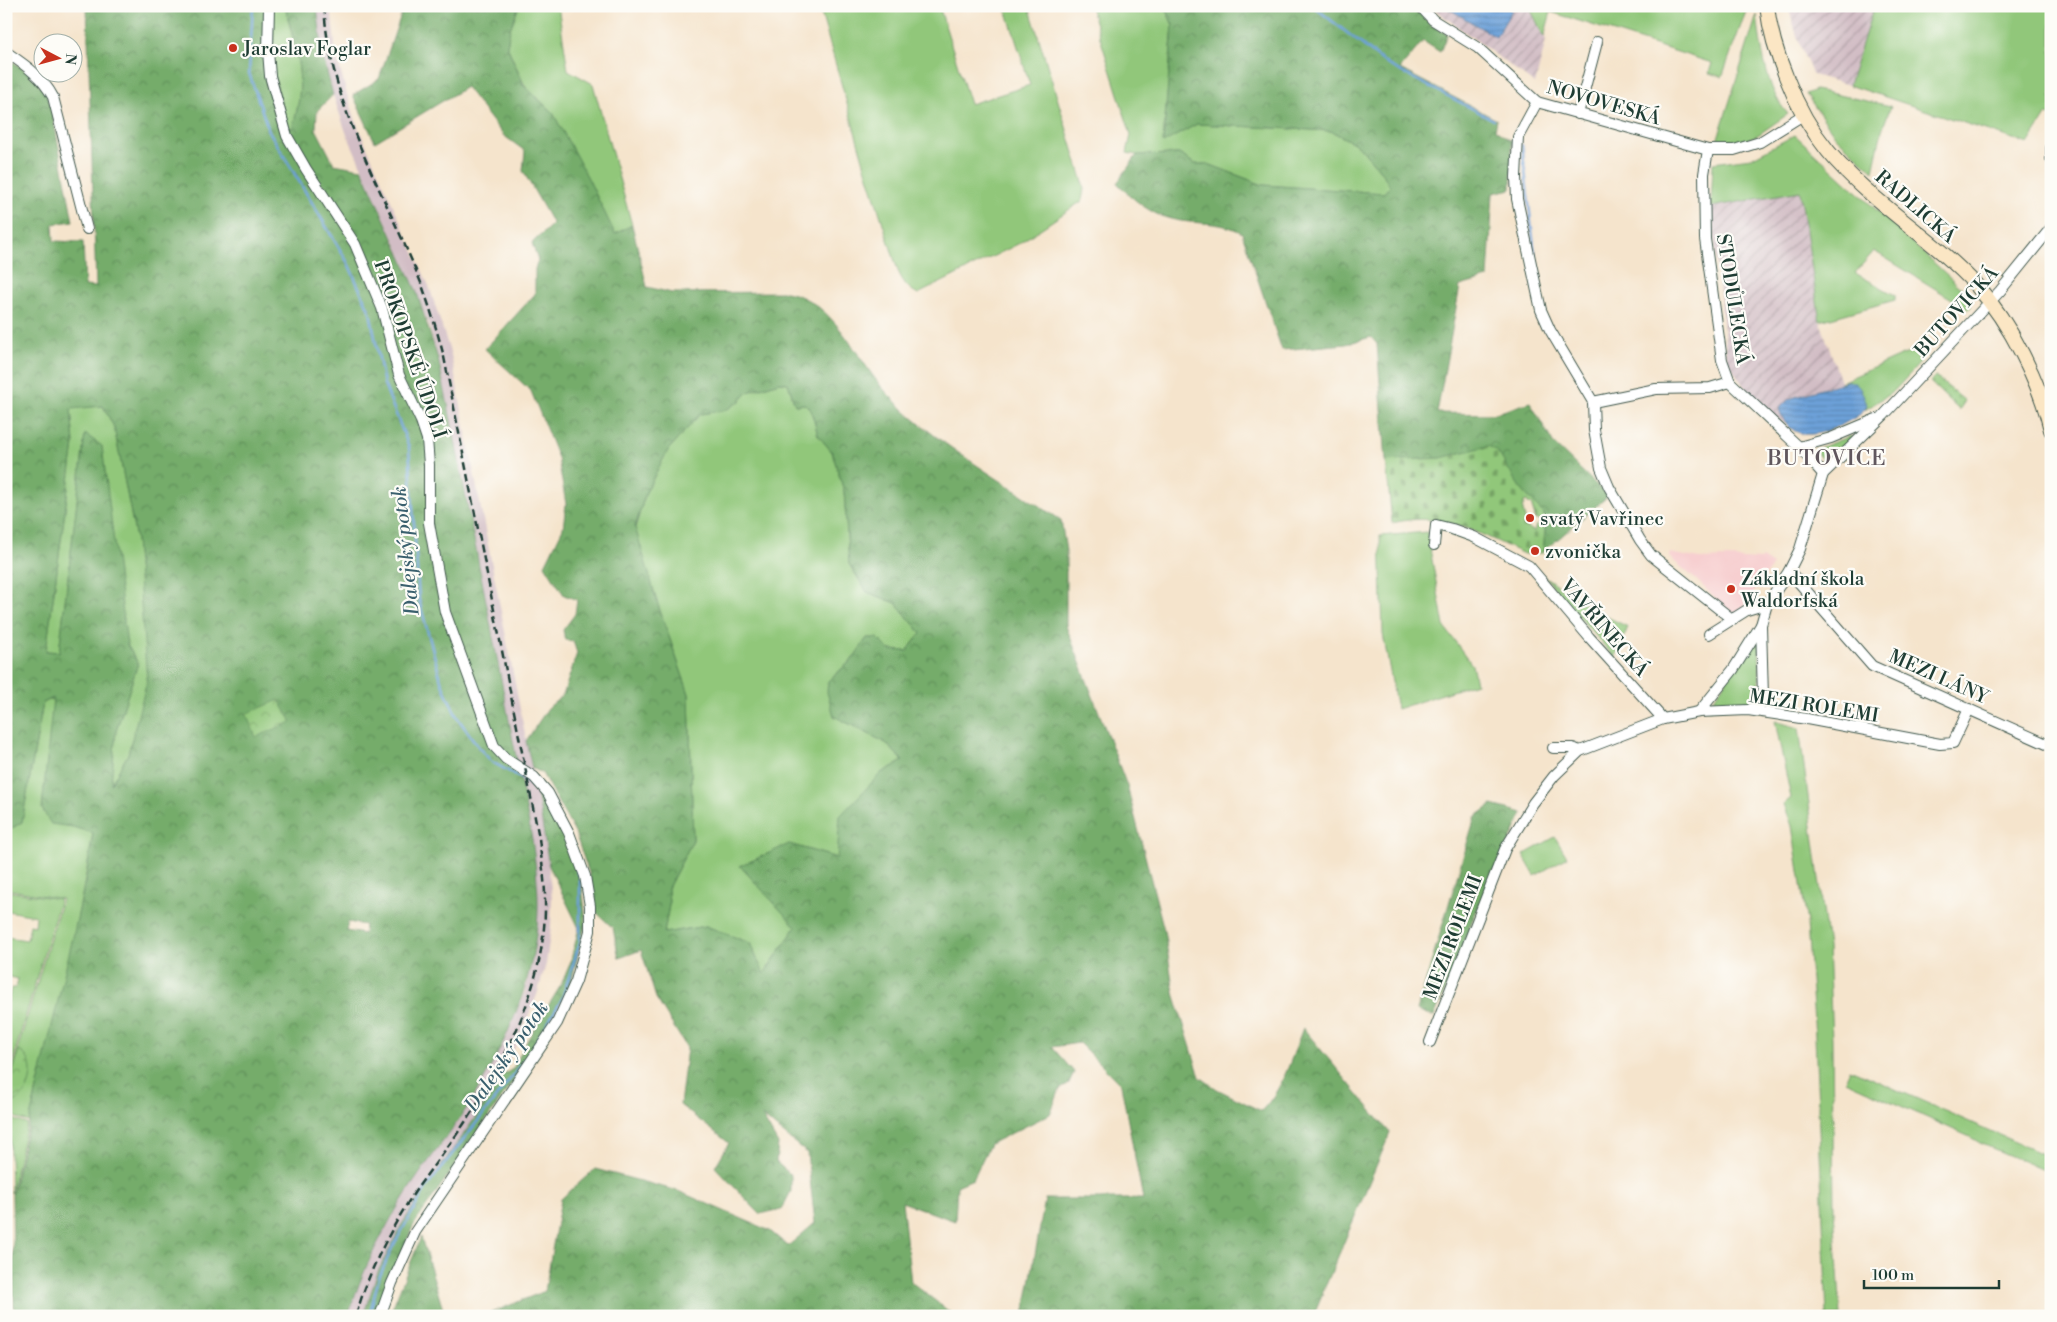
<svg xmlns="http://www.w3.org/2000/svg" width="2057" height="1322" font-family="'Libre Bodoni',serif">
  <style>
    .built { fill: #f7cfd0 }
    .industrial { fill: url(#industrial-furrows) }
    .railway { fill: #d2bdc5 }
    .grass { fill: #91c77a; stroke: #588257 }
    .forest { fill: url(#forest-crowns); stroke: #4a744f; fill-rule: evenodd }
    .cemetery { fill: url(#cemetery-stones); stroke: #588257; fill-rule: evenodd }
    .park { fill: url(#park-crowns); stroke: #588257 }
    .garden { fill: url(#garden-dots); stroke: #588257 }
    .water { fill: url(#water-rules); stroke: #466f86 }
    .lines { fill: none; stroke-linecap: round; stroke-linejoin: round }
    .stream { stroke: #6da1d9; stroke-width: 2.5 }
    .street-casing { stroke: #3f564b; stroke-width: 12 }
    .secondary-casing { stroke: #3f564b; stroke-width: 16 }
    .street { stroke: #fff; stroke-width: 10 }
    .secondary { stroke: #fbe6c4; stroke-width: 14 }
    .rail { stroke: #1f3d34; stroke-width: 2.5; stroke-dasharray: 8 4; stroke-linecap: butt }
    .poi-dot { fill: #c8321e; stroke: #fdfcf7; stroke-width: 2 }
    .labels { text-anchor: middle; stroke-width: 4.5; stroke-linejoin: round; paint-order: stroke }
    .poi-label { font-size: 19px; fill: #1f3d34; stroke: #fdfcf7; text-anchor: start }
    .street-label { font-size: 19px; fill: #1f3d34; stroke: #fdfcf7 }
    .water-label { font-size: 20px; font-style: italic; fill: #3a606e; stroke: #fdfcf7 }
    .quarter-label { font-size: 21px; letter-spacing: 1px; fill: #60575d; stroke: #fdfcf7 }
  </style>
  <defs>
    <pattern id="industrial-furrows" width="10" height="10" patternUnits="userSpaceOnUse" patternTransform="scale(1.25)"><rect width="10" height="10" fill="#d2bdc5"/><path d="M-1 1l2-2M0 10L10 0M9 11l2-2" fill="none" stroke="#aa9ba1"/></pattern>
    <pattern id="forest-crowns" width="20" height="18" patternUnits="userSpaceOnUse" patternTransform="scale(1.25)"><rect width="20" height="18" fill="#74ac6a"/><path d="M2 6a3 3 0 1 1 6 0M12 15a3 3 0 1 1 6 0" fill="none" stroke="#5f8d58"/></pattern>
    <pattern id="cemetery-stones" width="16" height="16" patternUnits="userSpaceOnUse" patternTransform="scale(1.25)"><rect width="16" height="16" fill="#91c77a"/><path d="M2 7V4a2 2 0 0 1 4 0v3zM10 15v-3a2 2 0 0 1 4 0v3z" fill="#76a365"/></pattern>
    <pattern id="park-crowns" width="20" height="18" patternUnits="userSpaceOnUse" patternTransform="scale(1.25)"><rect width="20" height="18" fill="#91c77a"/><path d="M2 6a3 3 0 1 1 6 0M12 15a3 3 0 1 1 6 0" fill="none" stroke="#76a365"/></pattern>
    <pattern id="garden-dots" width="8" height="8" patternUnits="userSpaceOnUse" patternTransform="scale(1.25)"><rect width="8" height="8" fill="#91c77a"/><path d="M2 2h.1M6 6h.1" fill="none" stroke="#76a365" stroke-width="1.8" stroke-linecap="round"/></pattern>
    <pattern id="water-rules" width="6" height="5" patternUnits="userSpaceOnUse" patternTransform="scale(1.25)"><rect width="6" height="5" fill="#6da1d9"/><path d="M0 2.5h6" fill="none" stroke="#5984b1"/></pattern>
  </defs>
  <rect width="100%" height="100%" fill="#fdfcf7"/>
  <filter id="ink" filterUnits="userSpaceOnUse"><feTurbulence type="fractalNoise" baseFrequency=".02" numOctaves="2"/><feDisplacementMap in="SourceGraphic" scale="10" xChannelSelector="R" yChannelSelector="G"/><feConvolveMatrix kernelMatrix="1 2 1 2 8 2 1 2 1" color-interpolation-filters="sRGB"/></filter>
  <filter id="wash" filterUnits="userSpaceOnUse"><feTurbulence type="fractalNoise" baseFrequency=".0096" numOctaves="4" result="noise"/><feDisplacementMap in="SourceGraphic" scale="20" xChannelSelector="R" yChannelSelector="G"/><feGaussianBlur stdDeviation="1.12" result="paint"/><feColorMatrix in="noise" values="0 0 0 0 0 0 0 0 0 0 0 0 0 0 0 0 0 1.4 0 .05"/><feComposite in="paint" operator="in"/></filter>
  <g filter="url(#wash)">
    <rect width="100%" height="100%" fill="#f5e4cc"/>
    <path class="built" d="M1670,553l30,6 28,-1 32,2 2,-2 11,7 -31,44 -9,5 -39,-36 -25,-21z"/>
    <g class="industrial">
      <path d="M1430,6h99l17,34 -11,44z"/>
      <path d="M1788,6h86l-25,79 -36,-10 -12,-26z"/>
      <path d="M1800,191l20,130 21,61 -52,17 -5,24 -24,-17 -11,-12 -22,-34 -16,-153z"/>
    </g>
    <path class="railway" d="M317,6h14l5,49 10,36 12,36 71,159 22,69 94,482 7,61 -1,29 -5,37 -9,31 -25,59 -34,60 -58,82 -19,30 -23,46 -15,44h-15l7,-23 20,-47 34,-58 58,-81 33,-59 14,-31 11,-26 7,-30 5,-35 1,-27 -6,-60 -94,-480 -9,-33 -24,-62 -59,-132 -13,-37 -10,-38z"/>
    <g class="grass">
      <path d="M272,6h13c11,47 23,74 7,122l-4,1 -15,-58z"/>
      <path d="M519,6h39l10,64 25,14 39,141 -17,9 -62,-121 -28,-27 -18,-40 3,-17z"/>
      <path d="M819,6h120l31,98 60,-19 -25,-79h24l53,173 2,10 -2,12 -64,43 -100,50c-11,-6 -15,-12 -20,-23l-32,-101z"/>
      <path d="M1090,6h74l9,19 -10,117 34,-18 134,7 27,14 25,29 7,12 -6,7 -121,-8 -55,-21h-13l-16,-10 -42,1 -10,-2 4,-18z"/>
      <path d="M1529,6h219l-26,71 -13,-4 3,-10 -161,-51 -7,25z"/>
      <path d="M1874,6h177v110l-4,-2 -19,30 -179,-59z"/>
      <path d="M1757,15c4,31 9,76 31,99l-30,21 -20,8 -21,-2z"/>
      <path d="M1815,90l76,16 -9,24 -9,41 -37,-34 -30,-43z"/>
      <path d="M1795,135l174,160 2,12 -3,2 -94,-58 -19,22 40,22v5l-75,21 -20,-130 -89,16 2,-44 38,-5z"/>
      <path d="M1914,351l7,11 -27,29 -29,19 2,-2 -20,-27 -6,1 59,-26z"/>
      <path d="M779,382l9,1 7,22 10,-1 6,6 7,25 14,17 12,39 5,73 18,28 29,11 25,30 -14,18 -19,-1 -10,-12h-11l-15,22 -24,21 6,35 52,27 17,18 -22,12 -44,85 -48,-14 7,83 -33,48 -13,-32 -44,-17 -42,7 5,-28 -1,-17 25,-48 -4,-146 -31,-89 -23,-77 11,-36 22,-42 32,-36 26,-4 14,-9 8,-9z"/>
      <path d="M103,406l11,21 22,112 12,142 -20,73 -18,32 6,-55 22,-68 -11,-18 -42,-210 -26,217 -13,-1 28,-207 -3,-36z"/>
      <path d="M1850,436l3,2 -27,26 -12,-14z"/>
      <path d="M1427,532l17,94 28,39 4,18 -79,26 -14,-75 -3,-98z"/>
      <path d="M1544,576l47,33 37,18 -13,31z"/>
      <path d="M1759,631l1,65 -11,9 -42,4z"/>
      <path d="M54,698l-12,111 31,18 20,6c-15,98 -41,193 -64,289l-11,-3 -12,-11v-19l56,-190 -56,-10v-57l16,-10 21,-119z"/>
      <path d="M1775,721l24,7 29,219 4,92 2,171 7,106h-14l-12,-280 -8,-113 -15,-97 -8,-22 7,-6z"/>
      <path d="M1555,837l12,20 -32,19 -12,-21z"/>
      <path d="M6,891l54,8 -54,184v-81h2l3,-14h5l2,-9 -12,-3v-39l21,3 3,-15 5,1 1,-10 -29,-5 -1,5z"/>
      <path d="M1850,1069l201,89v15l-71,-30 -10,-6 -125,-56z"/>
      <path d="M9,1115l8,6 10,3 -16,69z"/>
    </g>
    <g class="forest">
      <path d="M87,6h185l1,65 15,58 4,-1c16,-47 4,-76 -7,-122h32l6,51 10,38 -16,16 -1,18 18,35 28,5 54,121 22,69 11,51 83,429c4,29 8,58 5,87 -6,65 -35,125 -69,180 -18,28 -41,55 -59,83 -26,40 -47,81 -61,127h-334l-2,-122 62,-261 12,-55 7,-45 -20,-6 -22,-3 -9,-15 11,-111 -10,5 -21,119 -16,10v-775l23,16 17,20 7,24 20,104 -20,3 1,17 29,1 2,44 11,1zM103,406l11,21 22,112 11,142 -19,73 -17,30 5,-53 22,-68 -11,-18 -25,-199 -17,-12 -26,218 -13,-1 28,-207 -3,-35zM348,922l17,3 -1,9 -18,-3z"/>
      <path d="M404,6h115l-9,23 -3,17 17,40 29,27 36,67 26,54 17,-9 15,62 25,6 114,-1c48,8 70,67 100,100 29,32 65,56 101,80 25,16 49,32 74,48l5,31v75l61,160 37,144 10,63 26,84 17,12 44,22c22,-21 31,-55 42,-83l87,105 -77,183h-289l21,-117h98l-22,-114 -42,-42 -27,4 22,25 -6,13 -8,4 -10,25 -60,30 -17,35 -16,7 -2,35 -53,-19 9,80 44,34h-472l62,-25 16,-92 34,-30 83,22 92,40 18,15 27,-23 -8,-70 -45,-37 16,28 -2,18 15,13v16l-9,18 -22,5 -45,-47 14,-24 -49,-38 7,-57 -31,-50 -15,-48 -22,8 -6,-30 -19,-18 -5,-37 -14,-40 -33,-60 -10,-5 -6,-27 22,-33 15,-13 14,-42 -4,-12 -8,-1 -2,-10 12,-16 2,-14 -13,-5 -19,-30 18,-37 3,-24 -8,-46 -27,-67 -46,-42 50,-55v-25l3,-9 -6,-17 21,-19 -30,-53 2,-20 -22,-16 -37,-48 -91,55 -22,-47 26,-16zM779,382l9,1 7,22 10,-1 6,6 7,25 14,17 12,39 5,73 18,28 29,11 25,30 -14,18 -18,-1 -11,-12h-11l-15,22 -24,21 -1,11 7,24 52,27 17,18 -22,12 -41,43 -3,42 -48,-14 -49,22 56,61 -32,47 -14,-31 -44,-17 -42,7 5,-28 -1,-17 25,-48 -4,-146 -31,-89 -23,-78 11,-35 22,-42 32,-36 26,-4 14,-9 8,-9z"/>
      <path d="M1164,6h249l17,18 17,10 -7,18 -17,-11 -23,28 97,51 -2,10 17,11 -1,48 -18,4 -5,85 -28,8 -23,127 57,1 36,-12 23,41 55,53 -65,56 3,-33 -4,-7 -22,-24 -23,-37 -9,-5 -47,12 -55,3 -9,-117 -6,-7 -25,7 -64,6 -40,-117c-21,-13 -48,-8 -71,-14 -22,-5 -39,-21 -54,-36l20,-28 42,-1 16,10h13l55,21 121,8 6,-7 -7,-12 -25,-29 -27,-14 -134,-7 -34,19 10,-118z"/>
      <path d="M537,791l10,5 34,78 5,48 -15,61 -57,97 -101,146 -37,90h-13l15,-44 23,-46 19,-30 58,-82 23,-38 12,-7 15,-30 33,-54 9,-21 9,-36 -30,-62z"/>
      <path d="M1492,805l31,8 -50,106 -39,98 -17,-7 58,-193z"/>
      <path d="M421,1237l24,79h-56z"/>
    </g>
    <path class="cemetery" d="M1488,446l9,5 23,37 22,24 4,7 -3,33 -4,2 -1,-6h-7v6h-7c-44,-20 -81,-44 -132,-31l-6,-62 55,-3zM1527,501l2,3h2l5,16h3l2,5 -5,1 -2,5 -7,-3 -5,-22 2,-1v-3z"/>
    <g class="park">
      <path d="M279,700l13,22 -36,15 -10,-23z"/>
      <path d="M19,1051c22,9 11,52 -11,52v-14z"/>
    </g>
    <path class="garden" d="M1935,376l30,25 -6,9 -29,-28z"/>
    <g class="water">
      <path d="M1444,6h62l6,4 -16,27z"/>
      <path d="M1847,381c12,0 17,14 20,24 -2,8 -13,13 -20,17 -27,14 -56,23 -68,-13l10,-10z"/>
    </g>
    <g class="lines">
      <g class="stream">
        <path d="M253,6l-4,67 20,58 79,132 22,49 14,72 25,63 10,153 23,84 15,33 23,32 12,13 36,20 13,12 18,31"/>
        <path d="M1313,6l75,59 106,55"/>
        <path d="M1522,145l13,110"/>
        <path d="M369,1316l10,-38 13,-30 34,-60 102,-132 34,-57 18,-57v-65l-3,-7"/>
      </g>
    </g>
  </g>
  <g filter="url(#ink)">
    <g class="lines">
      <g class="street-casing">
        <g id="street">
          <path d="M269,6l-1,45 2,25 17,60 19,33 49,75 27,64 17,67 22,46 6,18 2,26v58l16,89 49,134 12,13 28,18 14,16 21,40 16,43 5,30v25l-14,50 -19,42 -142,209 -23,51 -12,33"/>
          <path d="M1420,6l13,14 45,28 59,54 171,48h26l26,-8 43,-27"/>
          <path d="M6,52c19,13 36,24 47,45l34,132"/>
          <path d="M1537,102l-19,35 -2,40 1,22 24,111 9,20 43,72 1,28 7,38 8,19 31,53 11,15 82,65"/>
          <path d="M1578,114l19,-72"/>
          <path d="M2051,148v11"/>
          <path d="M1708,150l-4,24 1,65 17,121 8,22 69,65 24,27"/>
          <path d="M1593,402l63,-13 54,-1 20,-6"/>
          <path d="M1799,447l32,-9 45,-19"/>
          <path d="M1434,545l2,-20 16,4 22,8 55,29 60,71 74,82"/>
          <path d="M1789,571l83,95 179,80"/>
          <path d="M1709,634l38,-24 20,-6"/>
          <path d="M1749,710l11,-6 3,-7 -2,-72 6,-21 22,-33 11,-22 23,-75 60,-58 117,-125 51,-63"/>
          <path d="M1699,712l34,-42 28,-45"/>
          <path d="M1553,748h20l7,3"/>
          <path d="M1430,1042l75,-193 28,-46 21,-27 26,-25 83,-32 36,-7 49,-2 59,9 133,25 13,-1 16,-34"/>
        </g>
      </g>
      <g class="secondary-casing">
        <path id="secondary" d="M1767,6c3,26 10,49 20,73 10,26 23,50 41,72 43,52 104,86 149,135 33,37 63,96 74,144"/>
      </g>
      <use href="#street" class="street"/>
      <use href="#secondary" class="secondary"/>
      <path class="rail" d="M324,6c6,105 62,187 99,282 8,23 15,46 21,69l95,481c2,20 6,40 6,60 2,76 -32,150 -72,212 -18,29 -40,55 -59,83 -25,39 -46,79 -58,123"/>
    </g>
  </g>
  <g class="poi-dot">
    <circle cx="233" cy="48" r="5"/>
    <circle cx="1530" cy="518" r="5"/>
    <circle cx="1535" cy="551" r="5"/>
    <circle cx="1731" cy="589" r="5"/>
  </g>
  <g class="labels">
    <g class="poi-label">
      <text x="243" y="55">Jaroslav Foglar</text>
      <text x="1540" y="525">svatý Vavřinec</text>
      <text x="1545" y="558">zvonička</text>
      <text x="1741" y="585">Základní škola<tspan x="1741" dy="22">Waldorfská</tspan></text>
    </g>
    <g class="street-label">
      <text transform="translate(1604 102) rotate(16)" y="7">NOVOVESKÁ</text>
      <text transform="translate(1916 206) rotate(41)" y="7">RADLICKÁ</text>
      <text transform="translate(1734 299) rotate(81)" y="7">STODŮLECKÁ</text>
      <text transform="translate(1956 311) rotate(-48)" y="7">BUTOVICKÁ</text>
      <text transform="translate(411 349) rotate(71)" y="7">PROKOPSKÉ ÚDOLÍ</text>
      <text transform="translate(1605 627) rotate(49)" y="7">VAVŘINECKÁ</text>
      <text transform="translate(1939 676) rotate(24)" y="7">MEZI LÁNY</text>
      <text transform="translate(1814 705) rotate(9)" y="7">MEZI ROLEMI</text>
      <text transform="translate(1452 937) rotate(-69)" y="7">MEZI ROLEMI</text>
    </g>
    <g class="water-label">
      <text transform="translate(405 551) rotate(-96)" y="7">Dalejský potok</text>
      <text transform="translate(506 1056) rotate(-55)" y="7">Dalejský potok</text>
    </g>
    <g class="quarter-label">
      <text x="1827" y="465">BUTOVICE</text>
    </g>
  </g>
  <rect width="2057" height="1322" fill="none" stroke="#fdfcf7" stroke-width="25"/>
  <g transform="translate(58 58) rotate(96)"><circle r="24" fill="#fdfcf7" stroke="#a4b0a9"/>
  <path d="M0-4L9 19L0 12L-9 19Z" fill="#c8321e"/>
  <text y="-8" font-size="14" font-weight="bold" text-anchor="middle" fill="#1f3d34">N</text>
  </g>
  <path d="M1864 1280v8h135v-8" fill="none" stroke="#1f3d34" stroke-width="2.5"/>
  <text x="1872" y="1280" font-size="15" fill="#1f3d34" stroke="#fdfcf7" stroke-width="4" paint-order="stroke">100 m</text>
</svg>
